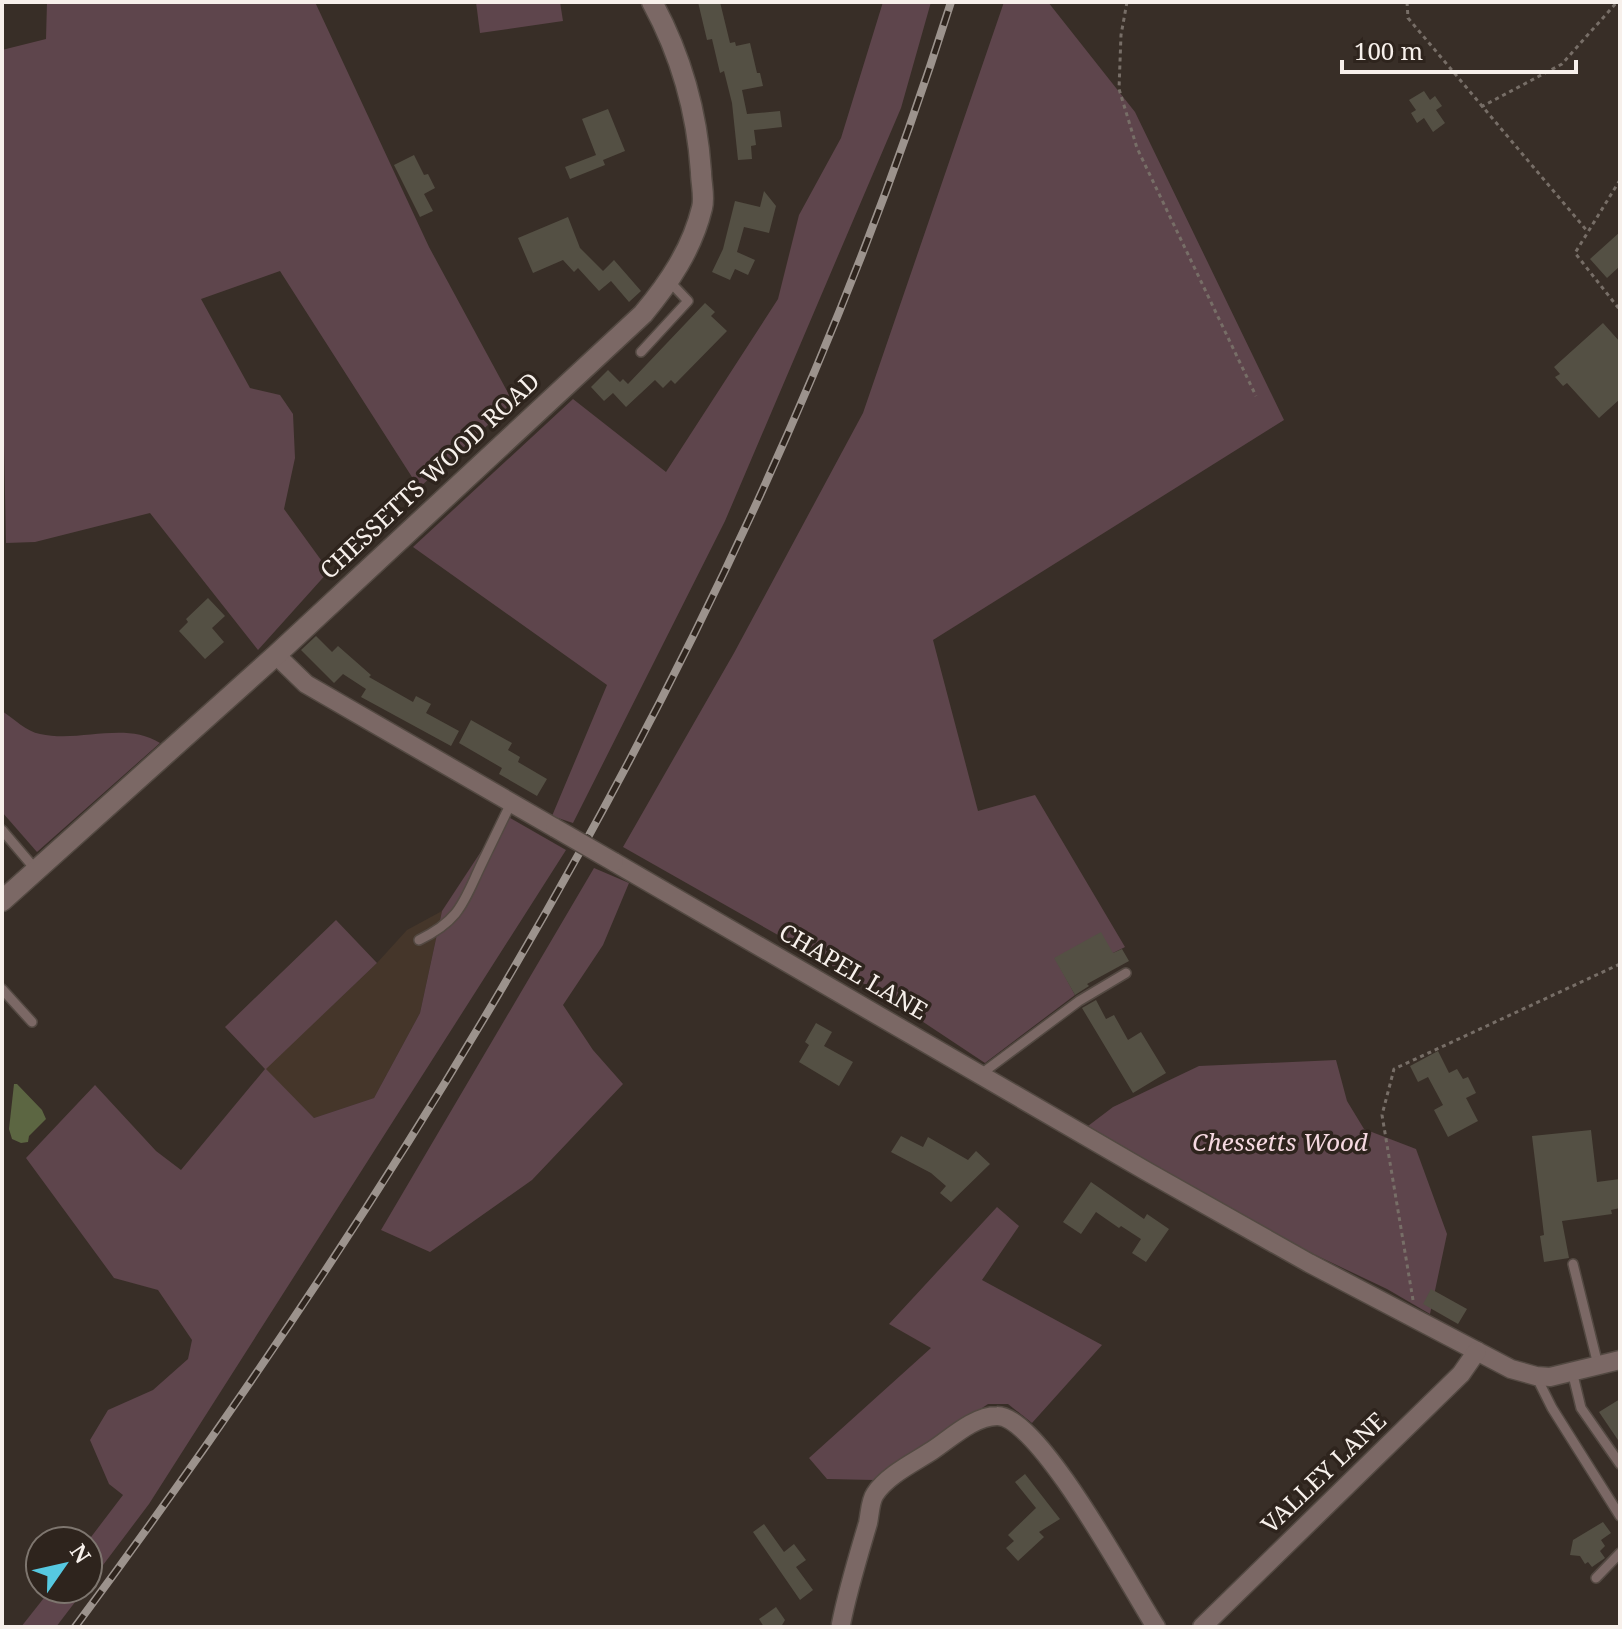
<svg xmlns="http://www.w3.org/2000/svg" width="1622" height="1629" font-family="'Noto Serif',serif">
  <style>
    .built { fill: #45362a }
    .green { fill: #5e454c }
    .water { fill: #5c6642 }
    .building { fill: #545044 }
    .lines { fill: none; stroke-linecap: round; stroke-linejoin: round }
    .service-casing { stroke: #534942; stroke-width: 12 }
    .minor-casing { stroke: #534942; stroke-width: 21 }
    .tertiary-casing { stroke: #534942; stroke-width: 23 }
    .path { stroke: #776e67; stroke-width: 3; stroke-dasharray: 4 4; stroke-linecap: butt }
    .service { stroke: #7b6865; stroke-width: 9 }
    .minor { stroke: #7b6865; stroke-width: 18 }
    .tertiary { stroke: #7b6865; stroke-width: 20 }
    .rail-casing { stroke: #9c938d; stroke-width: 8 }
    .rail { stroke: #2e241d; stroke-width: 5; stroke-dasharray: 15; stroke-linecap: butt }
    .minor-bridge-casing { stroke: #534942; stroke-width: 21; stroke-linecap: butt }
    .minor-bridge { stroke: #7b6865; stroke-width: 18 }
    .labels { text-anchor: middle; stroke-width: 7; stroke-linejoin: round; paint-order: stroke }
    .street-label { font-size: 24px; fill: #f7f0eb; stroke: #2e241d }
    .park-label { font-size: 24px; font-style: italic; fill: #f6d9e1; stroke: #2e241d }
  </style>
  <rect width="100%" height="100%" fill="#382e27"/>
  <path class="built" d="M442,911l-22,102 -46,85 -60,20 -49,-49 112,-106 30,-33z"/>
  <g class="green">
    <path d="M47,2h268l114,245 84,155 -94,86 -139,-217 -79,28 49,89 30,7 13,19 2,44 -11,51 45,62 -71,79 -108,-137 -115,29 -29,1 -4,-195v-298l44,-11z"/>
    <path d="M476,2h84l3,19 -83,12z"/>
    <path d="M883,2h48l-30,106 -176,413 -152,302 -21,-7 55,-131 -194,-138 160,-148 93,73 112,-173 21,-84 42,-77z"/>
    <path d="M1004,2h44l87,110 149,308 -351,220 45,171 57,-16 90,152 -12,6 -58,5 20,37 -90,68 -110,-73 -252,-143 111,-194 129,-240z"/>
    <path d="M2,711c11,7 25,21 38,23 40,9 84,-13 120,9l-123,109 -35,-40z"/>
    <path d="M505,815l61,35 -417,654 -61,81v-44l35,-46 -14,-11 -19,-44 18,-30 45,-20 35,-31 4,-19 -34,-50 -44,-12 -88,-120 69,-73 61,66 25,19 84,-101 -40,-42 111,-107 41,43 -111,106 48,49 60,-20 46,-85 22,-102z"/>
    <path d="M594,868l35,15 -26,62 -40,60 30,45 30,34 -91,96 -102,72 -49,-22z"/>
    <path d="M1336,1060l11,41 17,28 52,20 31,85 -17,80 -43,-25 -101,-48 -198,-115 25,-19 86,-41z"/>
    <path d="M997,1207l22,19 -37,54 120,65 -70,78 -24,-19h-20l-114,76 -47,-1 -18,-21 122,-110 -42,-24z"/>
    <path d="M51,1589h34l-29,38h-35z"/>
  </g>
  <path class="water" d="M14,1084h3l25,26 4,9 -17,17 -1,6 -7,1 -9,-4 -3,-10z"/>
  <g class="building">
    <path d="M698,2h22l10,41 5,-1 1,4 14,-3 7,30h3l3,13 -21,4 5,24 33,-3 2,16 -28,3 2,15 -5,1 1,13 -14,1 -6,-57 -8,-32 -4,2 -8,-34 -5,1z"/>
    <path d="M1424,91l6,9 5,-4 7,10 -6,4 9,13 -12,9 -9,-14 -7,5 -6,-10 5,-3 -7,-10z"/>
    <path d="M608,109l17,42 -22,9 2,5 -35,14 -5,-12 31,-12 -14,-36z"/>
    <path d="M414,155l10,20 4,-1 7,14 -11,6 9,17 -13,6 -26,-52z"/>
    <path d="M764,191l12,15 -7,27 -25,-6 -7,25 18,8 -7,15 -13,-6 -5,11 -18,-8 11,-23 12,-48 25,6z"/>
    <path d="M568,217l12,31 23,23 11,-11 27,31 -12,11 -18,-21 -12,10 -21,-23 -4,4 -11,-12 -30,13 -15,-35z"/>
    <path d="M1620,232v34l-13,12 -17,-19z"/>
    <path d="M705,303l10,9 -4,4 16,15 -52,53 -4,-4 -8,8 -8,-8 -29,27 -13,-14 -9,8 -13,-14 17,-17 12,12 3,-3 5,5z"/>
    <path d="M1603,323l17,19v57l-21,19 -32,-35 -4,3 -8,-9 5,-3 -6,-7z"/>
    <path d="M208,598l17,18 -13,12 12,14 -19,17 -26,-28 9,-9 -2,-3z"/>
    <path d="M316,636l16,16 6,-6 33,29 -2,2 44,25 3,-6 15,8 -5,9 33,18 -8,15 -90,-49 5,-8 -23,-15 -9,9 -33,-33z"/>
    <path d="M471,720l41,23 -4,7 12,7 -2,5 29,17 -10,17 -38,-22 3,-6 -43,-25z"/>
    <path d="M1101,932l12,21 9,-4 7,12 -42,23 2,2 -14,9 -21,-37z"/>
    <path d="M1096,1000l10,19 8,-4 14,25 13,-8 25,41 -33,20 -51,-85z"/>
    <path d="M816,1023l16,9 -8,14 29,16 -14,24 -40,-24 10,-17 -4,-3z"/>
    <path d="M1438,1051l11,22 8,-4 6,10 5,-2 8,16 -10,5 12,23 -30,16 -14,-27 9,-5 -15,-28 -10,5 -8,-16z"/>
    <path d="M1591,1130l6,52 23,-3v29l-9,2 1,4 -50,7 7,37 -25,4 -4,-26 4,-1 -12,-99z"/>
    <path d="M901,1136l22,11 5,-10 40,23 8,-9 14,13 -39,38 -11,-9 6,-7 -15,-13 -40,-21z"/>
    <path d="M1091,1182l53,37 3,-5 22,15 -23,33 -14,-9 9,-14 -20,-13 -2,2 -23,-16 -15,22 -18,-12z"/>
    <path d="M1431,1289l36,20 -9,15 -35,-20z"/>
    <path d="M1620,1399v44l-21,-31z"/>
    <path d="M1025,1474l35,45 -21,13 5,5 -26,24 -12,-13 8,-7 -6,-6 28,-27 -21,-26z"/>
    <path d="M1603,1522l8,11 -10,7 4,6 -5,5 5,7 -13,9 -4,-5 -3,2 -5,-8 -10,-1 3,-15z"/>
    <path d="M764,1524l20,28 10,-8 12,16 -10,7 17,23 -13,10 -47,-68z"/>
    <path d="M776,1607l9,13 -4,7h-17l-5,-8z"/>
  </g>
  <g class="lines">
    <g class="service-casing">
      <g id="service">
        <path d="M641,352l47,-51 -18,-19"/>
        <path d="M2,830l34,40"/>
        <path d="M419,940c41,-20 44,-37 62,-75 10,-21 20,-41 30,-62"/>
        <path d="M2,989l30,33"/>
        <path d="M981,1074l98,-73 47,-28"/>
        <path d="M1573,1264l25,101"/>
        <path d="M1572,1371l9,37 39,56"/>
        <path d="M1536,1376l16,32 68,108"/>
        <path d="M1596,1578l24,-25"/>
      </g>
    </g>
    <g class="minor-casing">
      <g id="minor">
        <path d="M276,655l30,29 249,144"/>
        <path d="M614,862l532,309 163,92 202,106 25,7 14,1 70,-17"/>
        <path d="M841,1624c7,-35 17,-67 27,-101 2,-9 2,-22 7,-29 12,-19 40,-32 58,-44 18,-12 41,-34 64,-34 42,-1 135,174 159,211"/>
        <path d="M1202,1627l259,-253 16,-23"/>
      </g>
    </g>
    <g class="tertiary-casing">
      <path id="tertiary" d="M2,901l274,-246 367,-341c26,-31 49,-65 59,-106 3,-11 -1,-25 -1,-36 -4,-60 -20,-117 -49,-170"/>
    </g>
    <g class="path">
      <path d="M1127,2l-6,33 -2,54 18,59 119,248"/>
      <path d="M1407,2l1,16 180,214"/>
      <path d="M1481,107l81,-43 55,-62"/>
      <path d="M1620,180l-45,73 45,57"/>
      <path d="M1413,1300l-31,-185 12,-46 226,-105"/>
    </g>
    <use href="#service" class="service"/>
    <use href="#minor" class="minor"/>
    <use href="#tertiary" class="tertiary"/>
    <g class="rail-casing">
      <path id="rail" d="M75,1627c367,-494 690,-1036 876,-1625"/>
    </g>
    <use href="#rail" class="rail"/>
    <g class="minor-bridge-casing">
      <path id="minor-bridge" d="M555,828l59,34"/>
    </g>
    <use href="#minor-bridge" class="minor-bridge"/>
  </g>
  <g class="labels">
    <g class="street-label">
      <text transform="translate(430 476) rotate(-43)" y="8">CHESSETTS WOOD ROAD</text>
      <text transform="translate(853 972) rotate(30)" y="8">CHAPEL LANE</text>
      <text transform="translate(1324 1473) rotate(-44)" y="8">VALLEY LANE</text>
    </g>
    <g class="park-label">
      <text x="1280" y="1151">Chessetts Wood</text>
    </g>
  </g>
  <rect width="1622" height="1629" fill="none" stroke="#f7f0eb" stroke-width="8"/>
  <g transform="translate(64 1565) rotate(56)"><circle r="38" fill="#2e241d" stroke="#7e766f" stroke-width="2"/>
  <path d="M0-6L14 30L0 20L-14 30Z" fill="#56c9e1"/>
  <text y="-12" font-size="22" font-weight="bold" text-anchor="middle" fill="#f7f0eb">N</text>
  </g>
  <path d="M1342 60v12h234v-12" fill="none" stroke="#f7f0eb" stroke-width="4"/>
  <text x="1354" y="60" font-size="24" fill="#f7f0eb" stroke="#2e241d" stroke-width="6" paint-order="stroke">100 m</text>
</svg>
